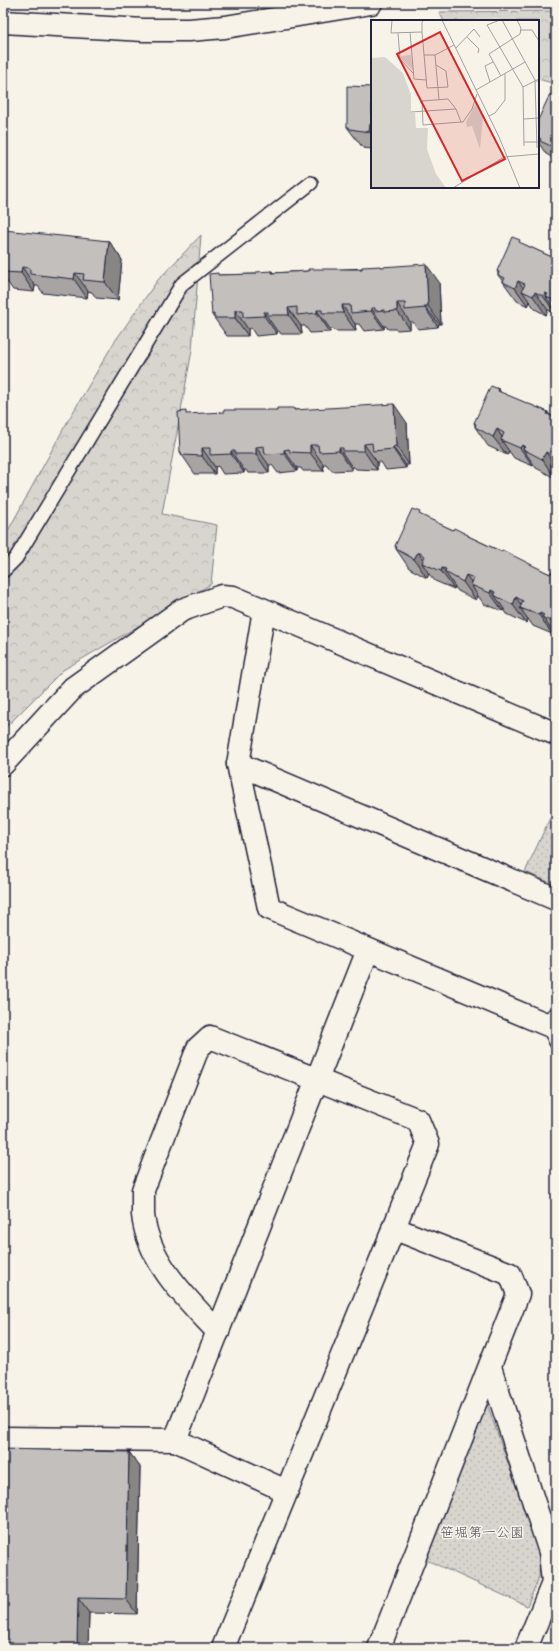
<svg xmlns="http://www.w3.org/2000/svg" width="559" height="1651" font-family="'Architects Daughter','Klee One',sans-serif">
  <style>
    .built { fill: #e7e3db }
    .forest { fill: url(#forest-crowns); stroke: #7d7c85 }
    .park { fill: url(#park-dots); stroke: #7d7c85 }
    .lines { fill: none; stroke-linecap: round; stroke-linejoin: round }
    .service-casing { stroke: #22223b; stroke-width: 16 }
    .minor-casing { stroke: #22223b; stroke-width: 25 }
    .tertiary-casing { stroke: #22223b; stroke-width: 25 }
    .service { stroke: #f7f3e8; stroke-width: 13 }
    .minor { stroke: #f7f3e8; stroke-width: 22 }
    .tertiary { stroke: #f7f3e8; stroke-width: 22 }
    .wall { fill: #a7a4a3; stroke: #22223b }
    .shaded-wall { fill: #888684; stroke: #22223b }
    .building { fill: #c2bfbd; stroke: #22223b }
    .labels { text-anchor: middle; stroke-width: 3; stroke-linejoin: round; paint-order: stroke }
    .park-label { font-size: 14px; fill: #504f60; stroke: #f7f3e8 }
    .inset-road { fill: none; stroke: #a29fa3; stroke-width: 1 }
    .view { fill: #d62828; fill-opacity: 0.15; stroke: #d62828; stroke-width: 2 }
    .inset-edge { fill: none; stroke: #22223b; stroke-width: 2 }
  </style>
  <defs>
    <pattern id="forest-crowns" width="20" height="18" patternUnits="userSpaceOnUse"><rect width="20" height="18" fill="#d8d5cf"/><path d="M2 6a3 3 0 1 1 6 0M12 15a3 3 0 1 1 6 0" fill="none" stroke="#b9b7b3"/></pattern>
    <pattern id="park-dots" width="8" height="8" patternUnits="userSpaceOnUse"><rect width="8" height="8" fill="#d8d5cf"/><path d="M2 2h.1M6 6h.1" fill="none" stroke="#b9b7b3" stroke-width="1.8" stroke-linecap="round"/></pattern>
  </defs>
  <rect width="100%" height="100%" fill="#f7f3e8"/>
  <filter id="ink" filterUnits="userSpaceOnUse"><feTurbulence type="fractalNoise" baseFrequency=".025" numOctaves="2"/><feDisplacementMap in="SourceGraphic" scale="8" xChannelSelector="R" yChannelSelector="G"/><feConvolveMatrix kernelMatrix="1 2 1 2 8 2 1 2 1" color-interpolation-filters="sRGB"/></filter>
  <g filter="url(#ink)">
    <path class="built" d="M74,3h157l-50,6z"/>
    <g class="forest">
      <path d="M556,11v73l-18,-5v-58h-94l-5,-9z"/>
      <path d="M201,235l-9,115 -30,164 55,11 -6,59 -148,86 -60,60v-190l62,-114 48,-82 44,-63z"/>
    </g>
    <g class="park">
      <path d="M550,818l6,3v64l-31,-13z"/>
      <path d="M485,1398l55,156 -1,23 -12,29 -105,-48z"/>
    </g>
    <g class="lines">
      <g class="service-casing">
        <g id="service">
          <path d="M3,571l13,-13 166,-274 129,-101"/>
          <path d="M548,1025l8,17"/>
        </g>
      </g>
      <g class="minor-casing">
        <g id="minor">
          <path d="M264,610l-26,154 31,144 279,117 8,-6"/>
          <path d="M3,764l70,-76 109,-78 40,-14 11,1 31,13 292,124"/>
          <path d="M238,764l318,135"/>
          <path d="M218,1332c-31,-33 -70,-70 -75,-117 0,-8 0,-17 0,-25l55,-142 12,-11 208,83 10,24 -205,504"/>
          <path d="M490,1367l60,185 3,31 -27,65"/>
          <path d="M3,1438l172,2 111,51"/>
          <path d="M175,1440l193,-490"/>
          <path d="M379,1648l139,-354 -8,-20 -117,-46"/>
        </g>
      </g>
      <g class="tertiary-casing">
        <path id="tertiary" d="M3,22l141,8h45l36,-3 146,-24"/>
      </g>
      <use href="#service" class="service"/>
      <use href="#minor" class="minor"/>
      <use href="#tertiary" class="tertiary"/>
    </g>
    <g class="wall">
      <path d="M372,87v62l-9,-1 -16,-21z"/>
      <path d="M556,97v64l-3,-1 -3,-4 -4,-2 -8,-12v-22z"/>
      <path d="M3,238l106,3 13,19 -4,40 -22,-2 -4,-6 -4,-1 -1,7 -44,-5 -5,-7h-3l-1,6 -21,-2 -10,-14z"/>
      <path d="M523,244l31,14 2,-1v57l-8,-4 -2,5 -11,-6 -5,-7 -2,4 -11,-5 -19,-26v-2l-1,-2z"/>
      <path d="M382,267l57,15 2,42h-2l-1,3 -20,2 -5,-7h-3v7l-13,1 -1,-1h-8l-2,-3h-2v3l-20,2 -5,-7h-4l1,7h-21l-2,-2h-3v3l-20,1 -5,-7h-4l1,8h-21l-2,-3h-2v3l-21,2 -5,-8 -3,1v7h-21l-15,-21 7,-40 37,-1 16,-3 1,2z"/>
      <path d="M499,389l2,4 47,19 2,3 6,3v58l-1,2 -19,-10 -2,-3 -1,1 -19,-8 -5,-7 -2,4 -19,-9 -13,-19v-2l-1,-2z"/>
      <path d="M277,410h19l111,13 2,42h-3v3l-20,2 -5,-8h-4v8l-21,-1 -2,-2h-2v3l-20,1 -6,-7h-3l1,7h-21l-2,-3h-4v3l-19,2 -6,-8h-3v8h-21l-2,-3h-2v3l-21,1 -5,-8 -3,1v7h-20l-15,-22z"/>
      <path d="M422,516l31,14 15,5 2,2 80,37 6,1v61l-3,-4 -1,2 -19,-8 -5,-7 -2,4 -19,-9 -3,-5 -1,2 -19,-7 -6,-8 -2,4 -18,-9 -3,-4 -1,2 -19,-8 -6,-7 -2,4 -18,-10 -13,-19v-1l-1,-2z"/>
      <path d="M129,1452l11,15 -3,147 -48,-1 -1,35h-85z"/>
    </g>
    <g class="shaded-wall">
      <path d="M370,124l2,3v8l-3,-3z"/>
      <path d="M554,138l2,3v12l-5,-7z"/>
      <path d="M109,241l13,19 -4,40 -13,-18z"/>
      <path d="M426,264l13,18 2,42 -13,-18z"/>
      <path d="M22,267l13,19 -1,6 -13,-19z"/>
      <path d="M75,273l13,18 -1,7 -13,-19z"/>
      <path d="M518,281l9,12 -5,-2 8,11 -2,4 -13,-18z"/>
      <path d="M535,292l13,18 -2,5 -13,-19z"/>
      <path d="M545,293l3,5 -2,-1 10,14v3l-13,-18z"/>
      <path d="M397,303l13,19v7l-13,-18z"/>
      <path d="M342,305l13,19 1,7 -13,-18z"/>
      <path d="M425,306l14,18 -1,3 -13,-19z"/>
      <path d="M288,308l13,18 1,8 -13,-19z"/>
      <path d="M371,308l13,18v3l-13,-18z"/>
      <path d="M235,310l13,19v7l-13,-18z"/>
      <path d="M317,310l13,19v3l-13,-19z"/>
      <path d="M264,312l13,19v3l-13,-18z"/>
      <path d="M394,404l13,19 2,42 -13,-19z"/>
      <path d="M497,429l8,13 -4,-2 8,11 -2,4 -14,-18z"/>
      <path d="M364,444l13,18v8l-13,-19z"/>
      <path d="M310,445l13,19 1,7 -14,-18z"/>
      <path d="M522,445l3,5 -2,-1 11,16 -1,1 -13,-18z"/>
      <path d="M256,447l13,18v8l-13,-19z"/>
      <path d="M393,447l13,18v3l-13,-19z"/>
      <path d="M202,448l13,19v7l-13,-18z"/>
      <path d="M339,448l13,19v3l-13,-19z"/>
      <path d="M284,450l13,18v3l-13,-18z"/>
      <path d="M231,451l13,19v3l-13,-19z"/>
      <path d="M546,452l8,13 -4,-2 6,9 -1,6 -13,-19z"/>
      <path d="M418,552l8,12 -4,-1 7,11 -2,4 -13,-19z"/>
      <path d="M442,568l4,5 -1,-1 10,15 -1,2 -13,-18z"/>
      <path d="M466,575l9,12 -4,-2 7,11 -2,4 -13,-18z"/>
      <path d="M491,590l13,19 -1,2 -13,-18z"/>
      <path d="M516,597l8,13 -4,-2 8,11 -2,4 -13,-18z"/>
      <path d="M540,613l13,19 -1,2 -13,-19z"/>
      <path d="M129,1452l11,15 -3,147 -11,-15z"/>
      <path d="M78,1598l11,15 -1,35h-11z"/>
    </g>
    <g class="building">
      <path d="M347,86l25,1v37h-2l-1,8 -19,-3 -1,-2h-2z"/>
      <path d="M550,94l6,3v42l-2,-1 -3,8 -11,-5 1,-2 -3,-2v-17z"/>
      <path d="M4,230l105,11 -4,41 -22,-2 1,-6 -9,-1 -1,6 -44,-5v-6l-8,-1 -1,6 -18,-1v-34z"/>
      <path d="M512,237l8,3 -1,2 35,16 1,-2 1,1v50l-4,-2 2,-5 -8,-3 2,-3 -3,-1 -2,3 -8,-4 -2,4 -11,-5 3,-7 -7,-3 -3,7 -12,-6 2,-4 -7,-3 1,-3 -2,-1z"/>
      <path d="M426,264l2,42h-3v2l-20,2v-7h-8v8l-13,1v-2l-9,1v-3h-4v3l-20,2 -1,-8h-8l1,8h-21v-3h-5v3l-20,2v-8l-9,1 1,7h-21v-3h-4v4l-21,1v-7h-8v8h-21v-4l-2,1 -3,-41 9,-1v2l38,-1v-2l16,-1v2l37,-2 -1,-2h54v-2l19,-1v1z"/>
      <path d="M491,386l8,3 -1,2 50,21 -1,2 9,4v47l-6,-2 3,-7 -7,-4 -4,7 -19,-10 2,-2 -3,-2 -2,3 -19,-8 3,-7 -7,-4 -4,8 -18,-10 1,-3 -2,-1z"/>
      <path d="M394,404l2,42 -3,1v2l-20,2 -1,-8 -8,1v7h-21v-3h-4v3l-20,1 -1,-7h-8v8l-20,-1 -1,-3 -5,1v3l-19,1 -1,-8 -8,1v7h-21v-3h-4v3l-21,1v-7h-8v8l-20,-1 -1,-3h-1l-2,-40 8,-1v3l38,-2v-2h53v-2h17v2z"/>
      <path d="M412,509l8,3 -1,2 34,16 1,-2 14,7v1l34,16v-2l48,24 1,-2 5,3v49l-14,-7 2,-2 -4,-2 -1,2 -19,-7 3,-7 -7,-4 -3,8 -19,-10 1,-3 -4,-2 -1,3 -19,-8 3,-7 -8,-3 -3,7 -18,-10 1,-3 -4,-1 -1,3 -19,-8 3,-7 -7,-4 -4,7 -18,-10 1,-2 -2,-1z"/>
      <path d="M3,1449l126,3 -3,147 -48,-1 -1,50h-74z"/>
    </g>
  </g>
  <g class="labels">
    <g class="park-label">
      <text x="482" y="1537">笹堀第一公園</text>
    </g>
  </g>
  <g transform="translate(371 20)">
    <rect width="168" height="168" fill="#f7f3e8"/>
    <path d="M106,81l6,16 -3,32 -8,-23 -5,1 -1,-5z" fill="#d8d5cf"/>
    <path d="M40,35l2,15 -12,-11v-3zM14,37l18,16 8,22v18h4l1,15h12l-1,21 9,25 10,14h-75v-130z" fill="#d8d5cf"/>
    <path class="inset-road" d="M21,0l-1,13 31,-1M53,0l-2,2v10l5,56 21,-1 -2,-16 -10,-6M71,0l57,117 21,51M129,0l-13,5 36,62M131,0l33,60 4,2M150,10h11l7,11M39,12l4,47 12,1M27,13l2,26 13,14M96,17l12,12 -1,4M85,28l18,-19 6,8M53,35h11l19,-10M64,35l4,45M130,56l-12,-22 31,-20 1,-6 -4,-8M164,60l2,68M119,62l-5,-16 8,-4M105,70l49,-28M40,92l45,-3M118,96l6,-3 10,-13v-26M153,99l15,-1M90,102l-5,-13 -8,-10 -26,2 1,24 38,-3h2l9,-13 5,-15M153,122h15M153,126l-1,-59 16,-8M82,168l51,-31 35,-3"/>
    <path class="view" d="M69,12l65,127 -43,22 -65,-127z"/>
    <rect width="168" height="168" class="inset-edge"/>
  </g>
  <rect width="559" height="1651" fill="none" stroke="#f7f3e8" stroke-width="16"/>
  <rect x="8" y="8" width="543" height="1635" fill="none" stroke="#22223b" stroke-width="1.5" filter="url(#ink)"/>
</svg>
